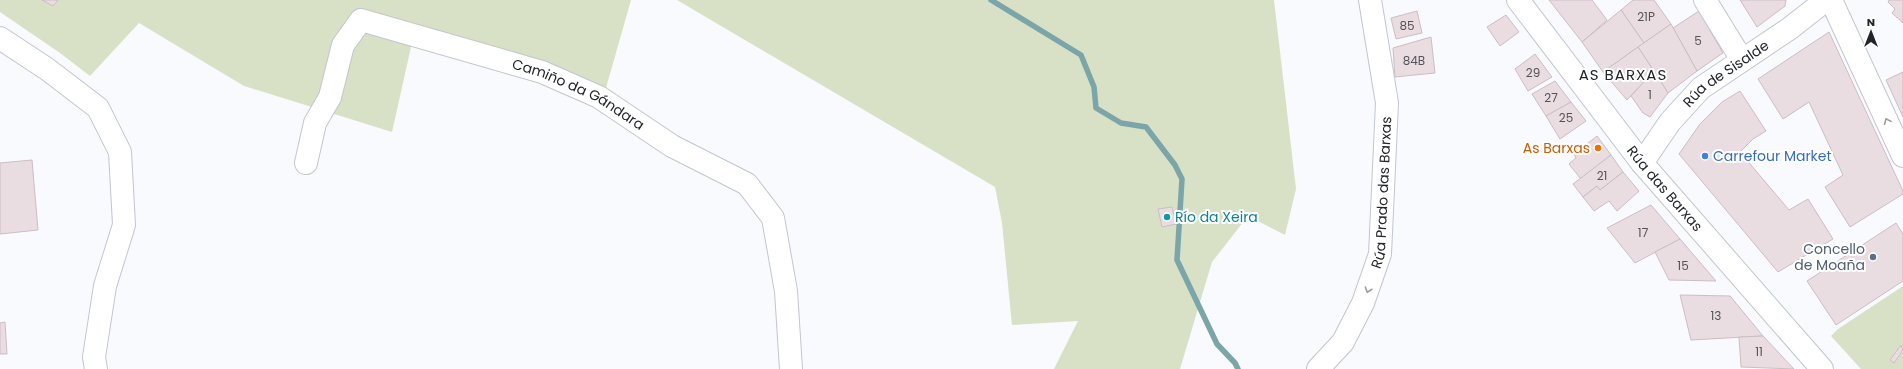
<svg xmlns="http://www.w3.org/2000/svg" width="1903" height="369" font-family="Poppins,sans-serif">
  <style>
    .green { fill: #d8e1c5 }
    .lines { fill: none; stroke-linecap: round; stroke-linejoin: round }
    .stream { stroke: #7aa5a9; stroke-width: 5.5 }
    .building { fill: #eadde2; stroke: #cbbec3 }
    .minor-casing { stroke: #c1c6d0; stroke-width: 24 }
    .major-casing { stroke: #c1c6d0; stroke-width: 24 }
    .minor { stroke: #fff; stroke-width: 22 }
    .major { stroke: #fff; stroke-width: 22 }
    .oneway { stroke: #9c9d9f }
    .food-dot { fill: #e8710a; stroke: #fff; stroke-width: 1.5 }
    .shop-dot { fill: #3f7fe0; stroke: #fff; stroke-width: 1.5 }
    .culture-dot { fill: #0f9aa8; stroke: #fff; stroke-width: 1.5 }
    .service-dot { fill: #5c6f8a; stroke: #fff; stroke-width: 1.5 }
    .labels { text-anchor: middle; stroke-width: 4; stroke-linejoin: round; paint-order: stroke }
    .number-label { font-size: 12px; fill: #555357 }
    .street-label { font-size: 14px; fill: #232529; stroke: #fff }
    .food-label { font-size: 14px; fill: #c56008; stroke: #fff; text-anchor: end }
    .shop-label { font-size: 14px; fill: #366cbe; stroke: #fff; text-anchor: start }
    .culture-label { font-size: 14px; fill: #0d838f; stroke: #fff; text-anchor: start }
    .service-label { font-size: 14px; fill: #4e5e75; stroke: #fff; text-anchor: end }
    .neighbourhood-label { font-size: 15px; letter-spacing: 1px; fill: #232529; stroke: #fff }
  </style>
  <rect width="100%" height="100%" fill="#f8fafe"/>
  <g class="green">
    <path d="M0,0h631l-27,95 -191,-57 -21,94 -148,-46 -105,-63 -49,53 -30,-23 -60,-41z"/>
    <path d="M677,0h597l22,189 -11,46 -37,-19 -36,46 -32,107h-126l24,-48 -66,4 -10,-102 -7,-36z"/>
    <path d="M1903,286v83h-42l-30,-33 7,-7z"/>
  </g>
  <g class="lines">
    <path class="stream" d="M991,0l90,55 13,32 2,21 25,15 25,4 29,38 7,14 -5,81 40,84 18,19 3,6"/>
  </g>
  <g class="building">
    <path d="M42,0h16l-5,6z"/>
    <path d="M1549,0h43l15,20 -25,22z"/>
    <path d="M1633,0h21l17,24 -27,19 -23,-33z"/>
    <path d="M1740,0h46l-1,6 -28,21z"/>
    <path d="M1889,0h14v23l-11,-10 3,-4 -7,-7z"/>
    <path d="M1621,10l23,33 -41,29 -21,-30z"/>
    <path d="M1417,11l5,22 -26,6 -5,-21z"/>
    <path d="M1699,11l24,42 -26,18 -24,-43z"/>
    <path d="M1506,15l13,17 -19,14 -13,-19z"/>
    <path d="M1671,24l26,47 -29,22 -30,-46z"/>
    <path d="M1829,32l74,159v3l-53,33 -25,-40 18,-12 -34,-73 -26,17 -25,-40z"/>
    <path d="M1431,37l4,36 -40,4 -2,-29z"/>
    <path d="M1638,47l16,24 -27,29 -24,-28z"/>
    <path d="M1535,54l17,23 -24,14 -13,-22z"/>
    <path d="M1654,71l14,22 -18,24 -7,-4 -12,-17z"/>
    <path d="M1903,72v45l-17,-37z"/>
    <path d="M1555,81l16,21 -25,14 -14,-22z"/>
    <path d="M1740,91l26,40 -13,8 -13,13 49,58 19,-11 25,40 -55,33 -99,-118 21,-30 22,-22z"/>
    <path d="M1571,102l15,19 -26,18 -14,-23z"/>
    <path d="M1597,136l14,19 -30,24 -12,-15 7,-6 -2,-4z"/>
    <path d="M1611,155l12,17 -23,18 -3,-4 -14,11 -10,-13z"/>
    <path d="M32,160l6,70 -38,4v-71z"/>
    <path d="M1623,172l16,19 -22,20 -8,-10 -15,10 -11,-14 14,-11 3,4z"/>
    <path d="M1651,205l29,34 -45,24 -28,-35z"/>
    <path d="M1172,207l4,17 -14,3 -4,-18z"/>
    <path d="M1896,223l7,11v47l-67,44 -29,-44z"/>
    <path d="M1680,239l36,42 -47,-1 -14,-28z"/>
    <path d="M1680,295l50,1 33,40 -72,4z"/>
    <path d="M5,322l2,32h-7v-31z"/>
    <path d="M1763,336l31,33 -53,-2 -2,-30z"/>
    <path d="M1901,345l2,5 -9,13 -4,-3z"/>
  </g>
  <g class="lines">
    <g class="minor-casing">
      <g id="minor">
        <path id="s1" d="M1518,0l124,163 180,206"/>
        <path d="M1705,0l37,60"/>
        <path d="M1831,0l72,156"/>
        <path id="s2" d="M306,163l9,-40 15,-26 13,-52 18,-25 181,52 57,25 73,49 75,38 26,34 13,73 5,78"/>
        <path id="s3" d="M1642,163l28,-41 31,-34 88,-59 37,-29"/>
        <path id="s4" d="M1318,369l25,-27 20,-39 17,-49 7,-151 -17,-103"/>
      </g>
    </g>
    <g class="major-casing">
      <path id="major" d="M0,38l47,31 51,39 22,44 4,73 -19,61 -11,71 2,12"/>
    </g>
    <use href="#minor" class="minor"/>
    <use href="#major" class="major"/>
  </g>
  <defs><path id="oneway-chevron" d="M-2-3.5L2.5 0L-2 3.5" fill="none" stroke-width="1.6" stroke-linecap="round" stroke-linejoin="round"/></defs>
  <g class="oneway">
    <use href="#oneway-chevron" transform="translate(1887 121) rotate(-114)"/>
    <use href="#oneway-chevron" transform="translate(1368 290) rotate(109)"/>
  </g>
  <circle class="food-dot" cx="1598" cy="148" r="4"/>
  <circle class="shop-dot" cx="1705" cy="156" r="4"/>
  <circle class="culture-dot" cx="1167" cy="217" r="4"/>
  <circle class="service-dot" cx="1873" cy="257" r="4"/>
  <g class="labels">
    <g class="number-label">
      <text x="1646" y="21">21P</text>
      <text x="1407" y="30">85</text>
      <text x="1698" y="45">5</text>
      <text x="1414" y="65">84B</text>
      <text x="1533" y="77">29</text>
      <text x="1650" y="99">1</text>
      <text x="1551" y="102">27</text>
      <text x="1566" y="122">25</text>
      <text x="1602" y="180">21</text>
      <text x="1643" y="237">17</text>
      <text x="1683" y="270">15</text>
      <text x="1716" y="320">13</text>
      <text x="1759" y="356">11</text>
    </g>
    <g class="street-label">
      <text dy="5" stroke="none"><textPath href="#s3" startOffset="124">Rúa de Sisalde</textPath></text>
      <text dy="5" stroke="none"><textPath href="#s2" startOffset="386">Camiño da Gándara</textPath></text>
      <text dy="5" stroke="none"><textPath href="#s1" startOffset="239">Rúa das Barxas</textPath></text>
      <text dy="5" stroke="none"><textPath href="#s4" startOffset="194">Rúa Prado das Barxas</textPath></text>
    </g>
    <g class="food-label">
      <text x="1590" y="153">As Barxas</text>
    </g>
    <g class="shop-label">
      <text x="1713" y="161">Carrefour Market</text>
    </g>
    <g class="culture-label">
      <text x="1175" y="222">Río da Xeira</text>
    </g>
    <g class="service-label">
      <text x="1865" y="254">Concello<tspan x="1865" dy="16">de Moaña</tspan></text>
    </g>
    <g class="neighbourhood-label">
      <text x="1623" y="80">AS BARXAS</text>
    </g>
  </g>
  <g transform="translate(1871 32)" stroke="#ffffff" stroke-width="3" paint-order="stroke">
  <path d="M0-3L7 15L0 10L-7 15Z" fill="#232529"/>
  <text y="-6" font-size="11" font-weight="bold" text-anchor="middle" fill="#232529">N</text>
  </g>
</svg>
